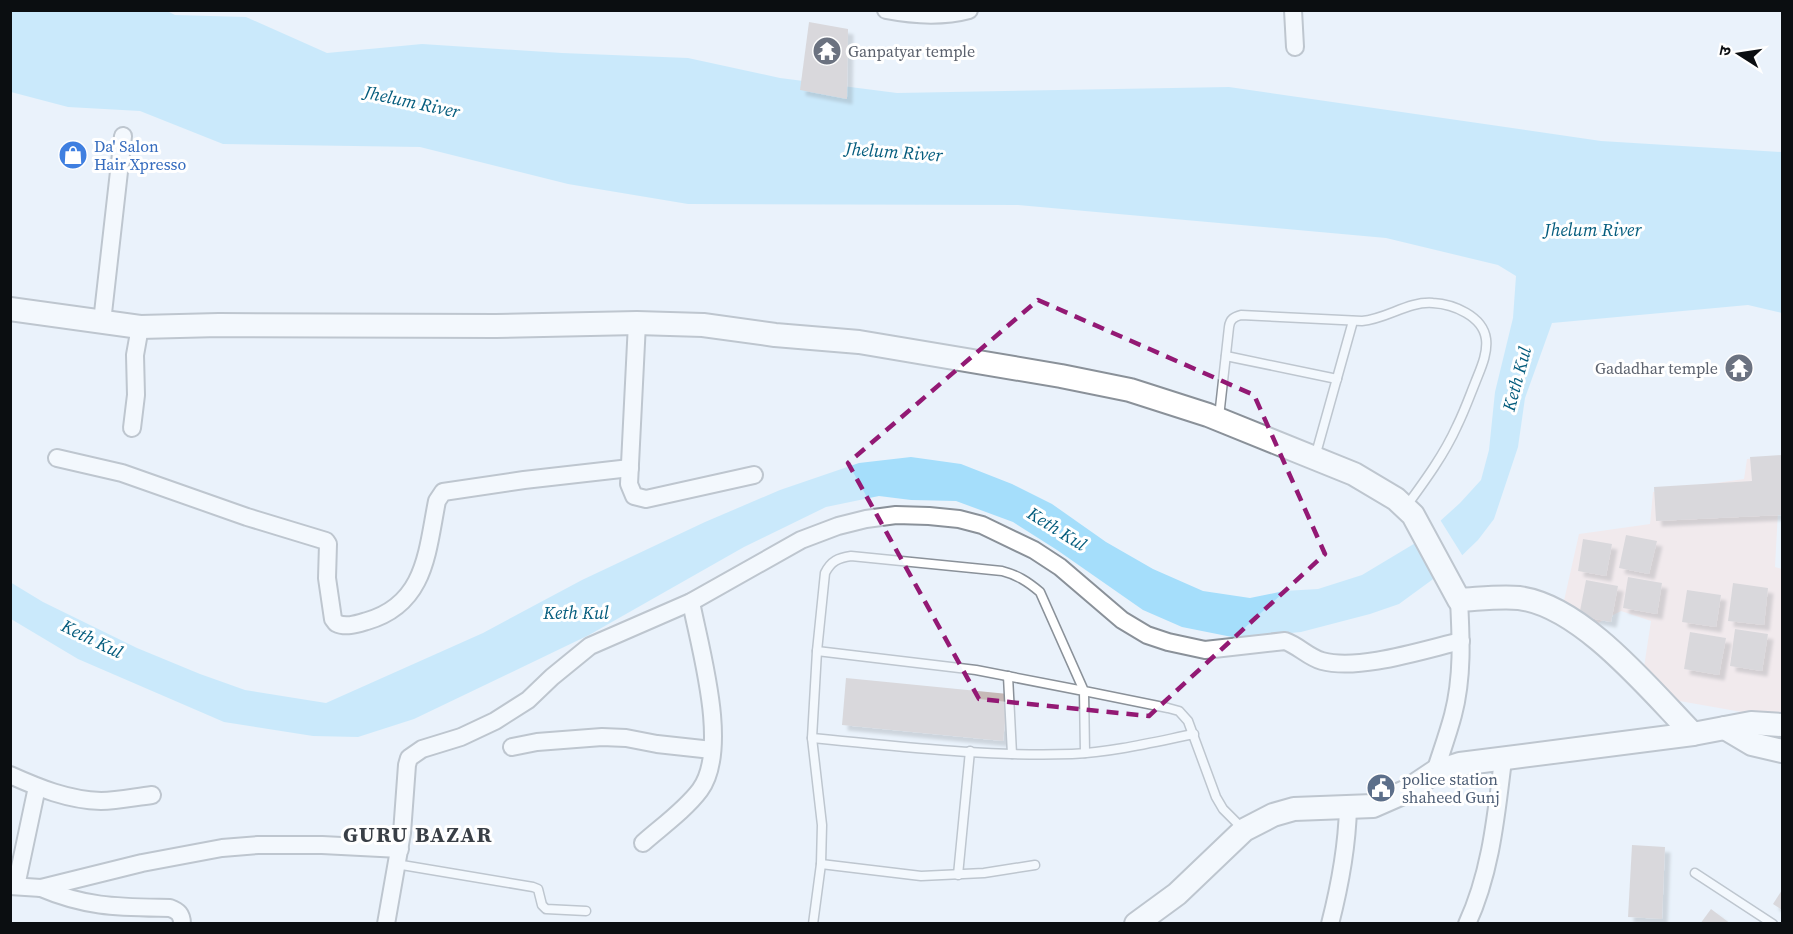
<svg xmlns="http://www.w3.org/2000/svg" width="1793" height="934" font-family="'Source Serif 4','Noto Sans Devanagari',serif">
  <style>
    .commercial { fill: #fbe0dc }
    .water { fill: #a5defb }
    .pier { fill: #eaf2fb }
    .building { fill: #c6b9b7; filter: url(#shadow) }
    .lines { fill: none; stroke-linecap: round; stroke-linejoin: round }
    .lane-casing { stroke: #8a9199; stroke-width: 11 }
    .street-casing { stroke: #8a9199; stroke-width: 20 }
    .secondary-casing { stroke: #8a9199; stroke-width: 26 }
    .lane { stroke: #fff; stroke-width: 8 }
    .street { stroke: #fff; stroke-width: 16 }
    .secondary { stroke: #fff; stroke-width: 22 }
    .marked { fill: none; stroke: #931974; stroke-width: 4.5; stroke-dasharray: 12 8; stroke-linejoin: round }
    .labels { text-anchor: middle; stroke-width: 6; stroke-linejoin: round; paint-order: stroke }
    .worship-label { font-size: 16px; fill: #5b616d; stroke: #fff; text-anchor: start }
    .shop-label { font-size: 16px; fill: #366cbe; stroke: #fff; text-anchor: start }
    .service-label { font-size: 16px; fill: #4e5e75; stroke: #fff; text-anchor: start }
    .water-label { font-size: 18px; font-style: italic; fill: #045c7d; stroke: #fff }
    .district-label { font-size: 22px; font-weight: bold; letter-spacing: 1.5px; fill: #393f46; stroke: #fff }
  </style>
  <defs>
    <filter id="shadow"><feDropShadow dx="5.5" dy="5.5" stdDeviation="1.5" flood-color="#0004"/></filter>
  </defs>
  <rect width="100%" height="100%" fill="#eaf2fb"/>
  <path class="commercial" d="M1781,456l-6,111 7,2v150l-114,-20 -24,-32 7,-46 -30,-10 -23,12 -35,-18 16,-71 71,-10 3,-32 91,-13 3,-20z"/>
  <path class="water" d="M165,10l10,5 71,2 81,36 95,-9 140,9 126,5 92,20 117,15 332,-6 372,54 181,11v161l-34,-8 -196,18 -27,75 -7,49 -24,72 -16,21 -27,26 -52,38 -29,10 -69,18 -64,6 -55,-11 -39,-17 -86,-60 -44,-28 -57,-21 -45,-1 -32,-4 -53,11 -82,40 -155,88 -175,84 -56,18 -45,-1 -89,-14 -146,-63 -67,-40 -1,-37 33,20 94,46 63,26 45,16 81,13 157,-70 99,-53 123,-58 75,-32 79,-27 52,-6 50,7 51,20 40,20 54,38 47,27 50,22 47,7 34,-7 34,-2 44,-14 55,-33 43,-39 21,-23 8,-30 6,-58 18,-74 3,-42 -18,-11 -112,-27 -368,-33 -330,-1 -120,-20 -148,-37 -197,-3 -83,-33 -72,-4 -57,-15v-81z"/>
  <path class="pier" d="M1439,518l25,40 -11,10 -37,-29z"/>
  <g class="building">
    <path d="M809,22l39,7 -1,70 -47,-9z"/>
    <path d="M1782,455v60l-126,6 -2,-34 98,-6 -2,-24z"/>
    <path d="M1626,535l31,6 -8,33 -30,-6z"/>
    <path d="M1583,539l29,5 -6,32 -28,-5z"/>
    <path d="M1628,577l34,6 -5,31 -34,-6z"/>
    <path d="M1586,580l32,6 -7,36 -32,-6z"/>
    <path d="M1733,583l35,5 -4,37 -36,-4z"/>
    <path d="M1687,590l34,5 -5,32 -34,-5z"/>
    <path d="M1735,629l33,5 -6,37 -32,-5z"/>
    <path d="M1690,632l36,6 -7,37 -35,-6z"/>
    <path d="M846,678l162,16 -5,47 -161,-16z"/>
    <path d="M1632,845l33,2 -3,72 -34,-2z"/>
    <path d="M1782,890v20l-9,-6z"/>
    <path d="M1711,909l20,15h-31z"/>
  </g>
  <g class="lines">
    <g class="lane-casing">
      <g id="lane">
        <path d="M1226,356l111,23"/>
        <path d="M1219,417l10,-90c1,-8 5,-10 12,-12l121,6c25,-2 46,-20 71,-18 20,1 50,13 53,36 2,15 -6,31 -11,44 -6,15 -11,29 -18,43 -13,29 -33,56 -52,82"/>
        <path d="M1315,457l38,-136"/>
        <path d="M817,651l159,19 108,21 1,62"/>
        <path d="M1008,676l4,78"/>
        <path d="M812,738c86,8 174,19 260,16 41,-2 82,-12 122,-20"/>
        <path d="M396,864l137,23 5,2 4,16 4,4 40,2"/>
        <path d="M821,864l100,12 63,-3 51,-8"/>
        <path d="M1695,873l78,51"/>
        <path d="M958,875l12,-124"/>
        <path d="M813,924l8,-60 1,-39 -10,-87 5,-87 8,-78c6,-12 13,-15 26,-17l151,15c15,4 25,10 38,21l44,99 84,17 11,3 9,10 28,76 7,12 20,20"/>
      </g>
    </g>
    <g class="street-casing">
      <g id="street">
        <path d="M886,10c26,5 57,7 83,0"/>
        <path d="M1293,10l2,37"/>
        <path d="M102,322l21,-186"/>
        <path d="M637,323l-8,161 5,12 12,3 108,-24"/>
        <path d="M132,428l4,-33 -1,-40 5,-28"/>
        <path d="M57,458l65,15 125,44 79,24 2,3 -1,34 6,41 3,4c10,5 21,1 31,-2 59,-17 60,-70 70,-120l6,-9 81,-12 106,-12"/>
        <path d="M512,747l25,-5 65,-5 24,1 31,6 55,6"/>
        <path d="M1435,772c6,-19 13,-38 18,-57 10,-38 8,-77 6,-115"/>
        <path d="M10,775c29,13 58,25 91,26 17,0 34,-4 51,-6"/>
        <path d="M643,843c18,-16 42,-33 57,-53 30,-41 0,-141 -9,-188"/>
        <path d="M10,886l31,2 101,-25 80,-15 36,-3h64l78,4"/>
        <path d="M16,886l21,-99"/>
        <path d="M41,888c47,20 79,19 129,20 8,3 12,6 12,16"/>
        <path d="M386,924l16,-91 5,-68 2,-7 13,-9 39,-12 34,-16 33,-21 24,-23 38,-31 101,-44 110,-62 37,-14 28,-7 30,-4 33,1 30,3 23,6 52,25 26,17 62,53 25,15 21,7 37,8 80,-9c14,5 23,16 37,20 37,10 101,-11 139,-20"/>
        <path d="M1330,924c10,-39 17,-76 18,-116"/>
        <path d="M1467,924c24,-52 29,-108 36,-164"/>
      </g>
    </g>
    <g class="secondary-casing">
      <g id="secondary">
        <path d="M10,309l130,18 79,-2 277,1 141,-3 66,2 72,10 84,7 202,34 69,14 78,25 146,59 42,25 17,16 46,85c20,-1 41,-4 60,-2 63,8 131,92 174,136"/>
        <path d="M1725,728l27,16 30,7"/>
        <path d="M1136,924l41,-30 67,-64 29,-15 21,-6 79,-3 32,-14 30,-20 25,-8 233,-30 58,-11 31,2"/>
      </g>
    </g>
    <use href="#lane" class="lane"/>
    <use href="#street" class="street"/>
    <use href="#secondary" class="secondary"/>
  </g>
  <path d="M0 0H1793V934H0ZM1038,300l216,95 71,159 -176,162 -170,-17 -131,-236z" fill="#eaf2fb" fill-opacity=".55" fill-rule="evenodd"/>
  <path class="marked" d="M1038,300l216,95 71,159 -176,162 -170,-17 -131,-236z"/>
  <defs>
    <g id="temple-disc" transform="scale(1.5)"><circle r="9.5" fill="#6b7280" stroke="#fff"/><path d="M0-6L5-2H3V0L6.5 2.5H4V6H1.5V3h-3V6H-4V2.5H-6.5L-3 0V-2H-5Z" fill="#fff"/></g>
    <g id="shop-disc" transform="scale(1.5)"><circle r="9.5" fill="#3f7fe0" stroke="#fff"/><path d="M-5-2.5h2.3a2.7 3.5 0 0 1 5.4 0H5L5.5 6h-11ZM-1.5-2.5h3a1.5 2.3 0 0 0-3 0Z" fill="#fff"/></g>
    <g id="civic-disc" transform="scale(1.5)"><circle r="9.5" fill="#5c6f8a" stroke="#fff"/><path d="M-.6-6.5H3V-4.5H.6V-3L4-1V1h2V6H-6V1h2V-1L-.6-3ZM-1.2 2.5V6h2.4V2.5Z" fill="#fff"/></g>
  </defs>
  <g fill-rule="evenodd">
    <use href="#temple-disc" x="827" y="51"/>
    <use href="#shop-disc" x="73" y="155"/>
    <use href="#temple-disc" x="1739" y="368"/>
    <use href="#civic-disc" x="1381" y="788"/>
  </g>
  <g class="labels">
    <g class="worship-label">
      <text x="848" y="57">Ganpatyar temple</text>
      <text x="1718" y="374" text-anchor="end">Gadadhar temple</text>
    </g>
    <g class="shop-label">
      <text x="94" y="152">Da' Salon<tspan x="94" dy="18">Hair Xpresso</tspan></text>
    </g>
    <g class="service-label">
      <text x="1402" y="785">police station<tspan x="1402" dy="18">shaheed Gunj</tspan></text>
    </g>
    <g class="water-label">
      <text transform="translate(412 102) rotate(12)" y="6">Jhelum River</text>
      <text transform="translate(894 152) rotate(4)" y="6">Jhelum River</text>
      <text x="1593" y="236">Jhelum River</text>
      <text transform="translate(1517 379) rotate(-75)" y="6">Keth Kul</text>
      <text transform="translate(1057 529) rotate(32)" y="6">Keth Kul</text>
      <text x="576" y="619">Keth Kul</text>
      <text transform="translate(92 639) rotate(26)" y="6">Keth Kul</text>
    </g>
    <g class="district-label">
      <text x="418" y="842">GURU BAZAR</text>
    </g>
  </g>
  <rect width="1793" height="934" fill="none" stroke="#0b0e11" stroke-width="24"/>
  <g transform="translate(1739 54) rotate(282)" stroke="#ffffff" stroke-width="4.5" paint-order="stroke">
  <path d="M0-4.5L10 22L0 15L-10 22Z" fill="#0b0e11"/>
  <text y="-9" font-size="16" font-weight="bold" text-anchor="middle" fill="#0b0e11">उ</text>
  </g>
</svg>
